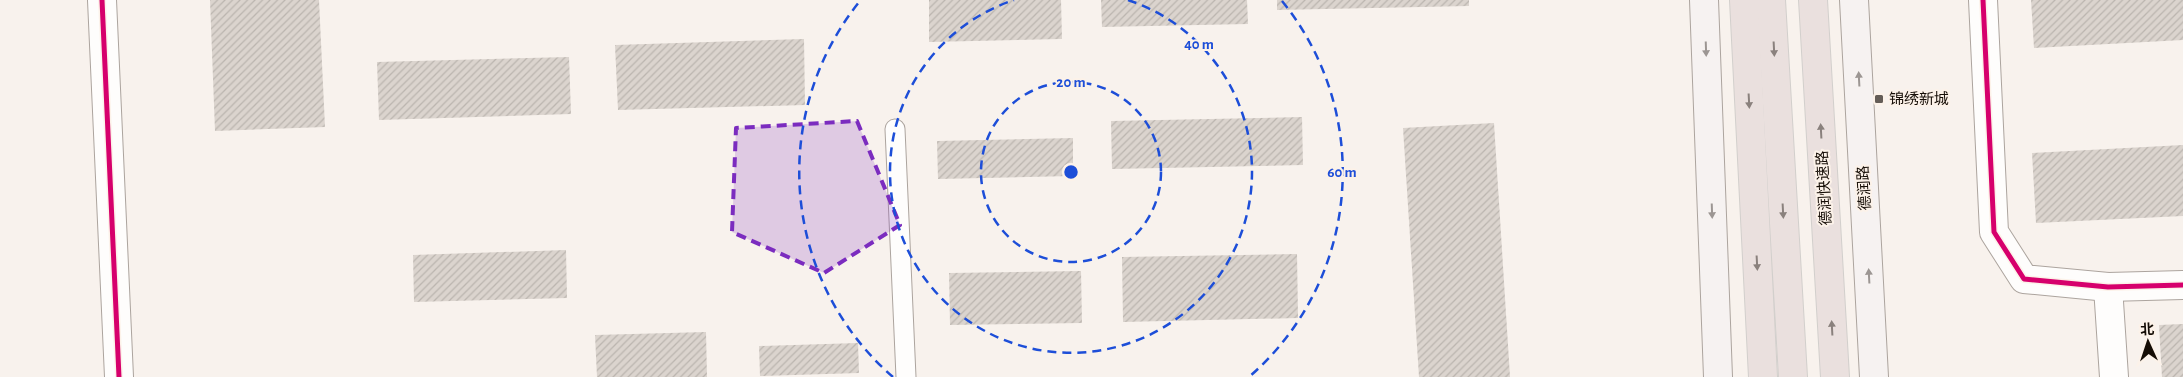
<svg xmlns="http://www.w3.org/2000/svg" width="2183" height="377" font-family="'Alegreya Sans','Noto Sans SC',sans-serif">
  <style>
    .building { fill: url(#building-hatch) }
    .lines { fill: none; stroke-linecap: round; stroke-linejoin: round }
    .service-casing { stroke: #aca49e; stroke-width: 21 }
    .minor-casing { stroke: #aca49e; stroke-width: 30 }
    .tertiary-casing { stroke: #aca49e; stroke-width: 30 }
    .secondary-casing { stroke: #aca49e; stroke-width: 30 }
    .trunk-casing { stroke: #d2cfcc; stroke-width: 30 }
    .service { stroke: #fefdfc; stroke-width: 19 }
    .minor { stroke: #fefdfc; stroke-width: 28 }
    .tertiary { stroke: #fefdfc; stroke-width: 28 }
    .secondary { stroke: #f6f2f1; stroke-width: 28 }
    .trunk { stroke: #eae0de; stroke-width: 28 }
    .cycleway-casing { stroke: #fcf2e9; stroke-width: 8 }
    .cycleway { stroke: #d6006c; stroke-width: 5 }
    .oneway { fill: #9c9693 }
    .oneway2 { fill: #8a817d }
    .marked { fill: #7b2cbf; fill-opacity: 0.2; stroke: #7b2cbf; stroke-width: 4; stroke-dasharray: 10 6; stroke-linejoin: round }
    .ring { fill: none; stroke: #1d4ed8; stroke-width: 2.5; stroke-dasharray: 9 6 }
    .poi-dot { fill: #645d57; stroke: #fcf2e9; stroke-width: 2 }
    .labels { text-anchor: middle; stroke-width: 4; stroke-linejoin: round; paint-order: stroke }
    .poi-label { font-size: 15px; fill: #150d06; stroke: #fcf2e9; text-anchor: start }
    .street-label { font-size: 15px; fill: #150d06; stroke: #fcf2e9 }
    .centre { fill: #1d4ed8; stroke: #fcf2e9; stroke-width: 2.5 }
    .ring-label { font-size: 15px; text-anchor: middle; font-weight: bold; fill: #1d4ed8; stroke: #fcf2e9; stroke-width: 4; stroke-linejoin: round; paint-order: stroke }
  </style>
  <defs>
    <pattern id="building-hatch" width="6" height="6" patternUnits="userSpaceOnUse" patternTransform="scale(1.25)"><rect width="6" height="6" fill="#dbd4ce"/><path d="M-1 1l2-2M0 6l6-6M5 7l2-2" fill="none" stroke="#bbb5af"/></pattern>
  </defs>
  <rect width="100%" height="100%" fill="#f8f2ed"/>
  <g class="building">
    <path d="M210,0h109l6,127 -110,4z"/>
    <path d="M929,0h132l1,39 -133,3z"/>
    <path d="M1101,0h146l1,24 -146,3z"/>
    <path d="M1277,0h192v6l-192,4z"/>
    <path d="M2031,0h152v40l-149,8z"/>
    <path d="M804,39l1,66 -187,5 -3,-65z"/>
    <path d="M569,57l2,57 -192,6 -2,-58z"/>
    <path d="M1302,117l1,48 -191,4 -1,-48z"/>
    <path d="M1494,123l16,254h-91l-16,-249z"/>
    <path d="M1073,138v38l-135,3 -1,-38z"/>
    <path d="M2183,145v71l-147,7 -4,-70z"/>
    <path d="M566,250l1,48 -153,4 -1,-47z"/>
    <path d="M1297,254l1,64 -175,4 -1,-65z"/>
    <path d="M1081,271l1,52 -132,2 -1,-52z"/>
    <path d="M2183,324v53h-21l-3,-52z"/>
    <path d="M706,332l1,45h-110l-2,-42z"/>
    <path d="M858,343l1,30 -99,3 -1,-30z"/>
  </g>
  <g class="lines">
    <g class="service-casing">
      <path id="service" d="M895,129l11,248"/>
    </g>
    <g class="minor-casing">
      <g id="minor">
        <path d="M1983,0l11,232 30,47 84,8 75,-2"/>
        <path d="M2108,287l6,90"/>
      </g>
    </g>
    <g class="tertiary-casing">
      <path id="tertiary" d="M102,0l17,377"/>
    </g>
    <g class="secondary-casing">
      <g id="secondary">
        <path d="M1704,0l14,377"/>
        <path d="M1854,0l20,377"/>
      </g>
    </g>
    <g class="trunk-casing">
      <g id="trunk">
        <path d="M1744,0l19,377"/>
        <path d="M1771,0l22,377"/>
        <path d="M1813,0l22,377"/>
      </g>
    </g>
    <use href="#service" class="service"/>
    <use href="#minor" class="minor"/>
    <use href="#tertiary" class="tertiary"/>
    <use href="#secondary" class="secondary"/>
    <use href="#trunk" class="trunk"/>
    <g class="cycleway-casing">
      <g id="cycleway">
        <path d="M102,0l17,377"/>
        <path d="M1983,0l11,232 30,47 84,8 75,-2"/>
      </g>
    </g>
    <use href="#cycleway" class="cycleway"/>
  </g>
  <defs><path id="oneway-solid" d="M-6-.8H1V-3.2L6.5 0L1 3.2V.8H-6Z" transform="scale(1.25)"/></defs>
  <g class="oneway">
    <use href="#oneway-solid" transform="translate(1706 49) rotate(88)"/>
    <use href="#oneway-solid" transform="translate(1859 79) rotate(-93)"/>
    <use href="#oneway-solid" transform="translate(1712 211) rotate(88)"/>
    <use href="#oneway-solid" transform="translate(1869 276) rotate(-93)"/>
  </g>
  <g class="oneway2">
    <use href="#oneway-solid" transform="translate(1774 49) rotate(87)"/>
    <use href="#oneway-solid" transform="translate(1749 101) rotate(87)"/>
    <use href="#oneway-solid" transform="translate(1821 131) rotate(-93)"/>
    <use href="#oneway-solid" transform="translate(1783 211) rotate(87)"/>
    <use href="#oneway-solid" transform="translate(1757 263) rotate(87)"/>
    <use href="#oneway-solid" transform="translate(1832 328) rotate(-93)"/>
  </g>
  <path class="marked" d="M857,121l43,104 -76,48 -92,-41 4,-104z"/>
  <g class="ring">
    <circle cx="1071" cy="172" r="90"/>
    <path d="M1128 0A181 181 0 1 1 1014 0"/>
    <path d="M893 377A271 271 0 0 1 860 1M1282 1A271 271 0 0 1 1249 377"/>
  </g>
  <rect class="poi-dot" x="1874" y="94" width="10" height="10" rx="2.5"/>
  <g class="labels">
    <g class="poi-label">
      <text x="1889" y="104">锦绣新城</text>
    </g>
    <g class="street-label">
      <text transform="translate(1824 188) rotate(-93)" y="5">德润快速路</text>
      <text transform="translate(1864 188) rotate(-93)" y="5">德润路</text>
    </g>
  </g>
  <circle cx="1071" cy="172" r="8" class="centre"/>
  <g class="ring-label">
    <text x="1199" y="49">40 m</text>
    <text x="1071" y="87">20 m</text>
    <text x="1342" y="177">60 m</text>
  </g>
  <g transform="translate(2148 342) rotate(357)" stroke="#fcf2e9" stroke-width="4" paint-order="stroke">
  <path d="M0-4L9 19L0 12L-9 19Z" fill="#150d06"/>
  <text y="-8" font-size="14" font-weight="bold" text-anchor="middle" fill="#150d06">北</text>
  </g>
</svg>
